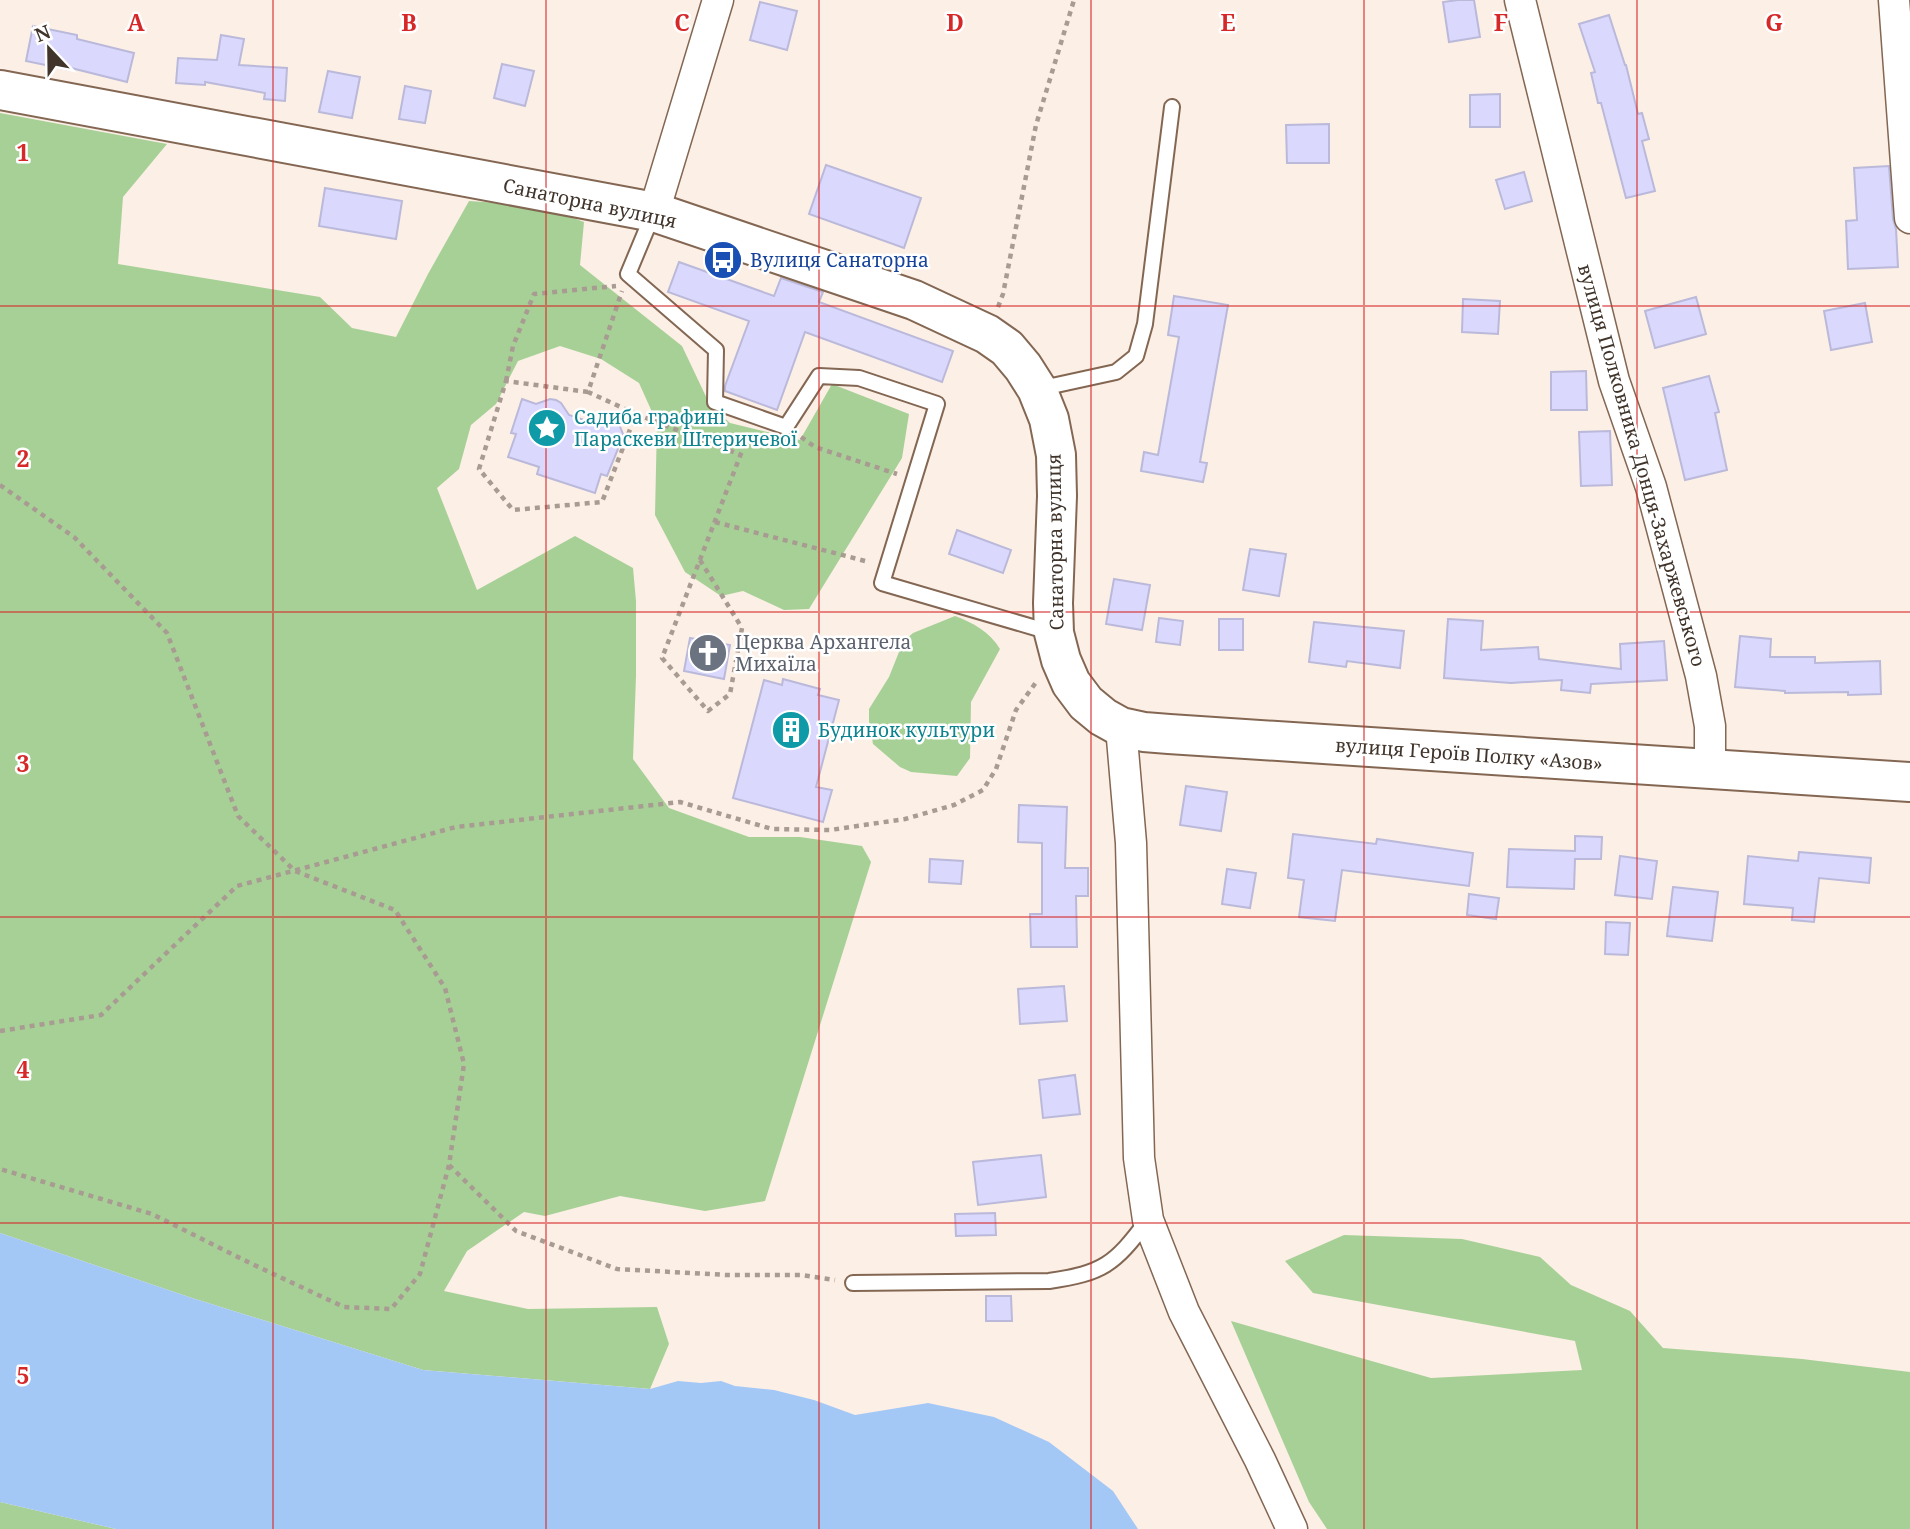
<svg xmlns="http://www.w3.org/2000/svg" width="1910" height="1529" font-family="'Noto Serif',serif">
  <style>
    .green { fill: #a7d096 }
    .water { fill: #a4c8f6 }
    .building { fill: #dad8fd; stroke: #bab9da; stroke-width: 2 }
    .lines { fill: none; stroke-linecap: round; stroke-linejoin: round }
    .lane-casing { stroke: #836753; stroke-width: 18 }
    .street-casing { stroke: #836753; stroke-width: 33 }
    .secondary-casing { stroke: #836753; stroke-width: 42 }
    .path { stroke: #a89b92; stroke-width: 4.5; stroke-dasharray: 5 5; stroke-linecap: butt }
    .lane { stroke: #fff; stroke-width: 14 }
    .street { stroke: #fff; stroke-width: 30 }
    .secondary { stroke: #fff; stroke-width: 38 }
    .grid { fill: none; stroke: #d62828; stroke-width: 2; stroke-opacity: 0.55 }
    .labels { text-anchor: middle; stroke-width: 5; stroke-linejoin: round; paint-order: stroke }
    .street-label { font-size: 19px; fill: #40342b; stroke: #fff }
    .transit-label { font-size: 19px; fill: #164399; stroke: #fff; text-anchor: start }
    .culture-label { font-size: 19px; fill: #0d838f; stroke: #fff; text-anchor: start }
    .worship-label { font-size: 19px; fill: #5b616d; stroke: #fff; text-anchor: start }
    .grid-label { font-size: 23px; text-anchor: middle; font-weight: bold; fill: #d62828; stroke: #fff; stroke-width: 5; stroke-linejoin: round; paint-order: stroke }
  </style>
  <rect width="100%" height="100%" fill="#fcefe6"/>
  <g class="green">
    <path d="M0,113l167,31 -44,53 -5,67 202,33 32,31 44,9 32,-63 41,-73 72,5 43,16 -4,43 102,81 28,59 20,18 70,17 32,-56 77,30 -7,44 -93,151 -25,1 -41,-19 -22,5 -36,-24 -30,-57 2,-92 -18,-40 -38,-24 -41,-13 -42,15 -22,43 -25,21 -12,44 -22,19 40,102 98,-54 58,32 3,33v75l-3,83 36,49 80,29h51l62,9 9,16 -106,339 -60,10 -85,-15 -75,20 -21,-4 -57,39 -23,40 84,18 129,-2 12,37 -19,45 -227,-19 -231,-72 -192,-65z"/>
    <path d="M955,616c17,6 36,17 45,33l-29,53 -1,56 -13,18 -46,-4 -11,-5 -27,-23 -4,-23v-12l20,-32 14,-35 10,-9z"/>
    <path d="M1344,1235l118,4 78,18 31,28 59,26 33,37 139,11 108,13v157h-583l-18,-27 -78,-181 200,57 151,-8 -7,-29 -262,-48 -28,-32z"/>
    <path d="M0,1502l116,27h-116z"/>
  </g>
  <path class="water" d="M0,1233l192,65 231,72 227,19 28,-8 23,2 20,-2 14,5 39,4 40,10 41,15 73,-12 66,14 55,25 64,49 25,38h-1022l-116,-27z"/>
  <g class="building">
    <path d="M1458,0h16l6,37 -31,5 -6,-40z"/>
    <path d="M760,2l37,9 -10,39 -37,-10z"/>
    <path d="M1609,15l16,50h1l12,49 4,-1 7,26 -7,2 13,50 -29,7 -25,-95h-3l-7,-30 4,-1 -16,-48z"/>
    <path d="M33,26l44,9v4l57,14 -7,29 -56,-14 -1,2 -44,-9z"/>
    <path d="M221,35l23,4 -5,26 48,3 -2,33 -21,-2 1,-6 -60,-11v3l-29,-2 2,-25 39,2z"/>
    <path d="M502,64l32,7 -9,35 -31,-8z"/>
    <path d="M328,71l32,6 -8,41 -33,-6z"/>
    <path d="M405,86l26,5 -6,32 -26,-4z"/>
    <path d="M1500,94v33h-30v-32z"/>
    <path d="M1329,124v39h-42l-1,-38z"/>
    <path d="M826,165l95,33 -17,50 -95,-34z"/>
    <path d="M1889,166l4,53 3,10 2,38 -50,2 -2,-48 11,-1 -3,-52z"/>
    <path d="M1524,172l8,29 -27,8 -9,-29z"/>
    <path d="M325,188l77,13 -6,38 -77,-13z"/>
    <path d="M679,262l95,34 7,-18 42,14 -4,10 134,49 -11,31 -137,-50 -28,78 -52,-19v-5l24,-65 -81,-29z"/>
    <path d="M1174,296l54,9 -28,157 7,1 -4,19 -62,-11 3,-19 14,3 21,-118 -11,-2z"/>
    <path d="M1696,297l10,37 -51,14 -10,-37z"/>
    <path d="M1463,299l37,2 -2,33 -36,-2z"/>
    <path d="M1865,303l7,39 -41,8 -7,-39z"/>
    <path d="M1586,371l1,39h-36v-38z"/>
    <path d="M1709,376l10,36 -4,1 12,57 -42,10 -22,-92z"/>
    <path d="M522,399l14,5 14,-5 6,1 5,3 8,12 30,10 12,-3 8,2 4,10 -1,5 -15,37 -6,-2 -6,19 -58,-19 2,-7 -31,-10 8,-23 -5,-1z"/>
    <path d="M1610,431l2,54 -31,1 -2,-54z"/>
    <path d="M957,530l54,20 -8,23 -54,-19z"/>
    <path d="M1250,549l36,5 -7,42 -36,-6z"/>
    <path d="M1114,579l36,6 -8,45 -36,-6z"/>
    <path d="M1159,618l24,3 -3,24 -24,-3z"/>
    <rect x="1219" y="619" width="24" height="31"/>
    <path d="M1448,619l35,2 -2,29 57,-3 1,12 82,10 -1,-25 44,-3 3,39 -76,4 -1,9 -29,-3 1,-10 -51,3 -67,-5z"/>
    <path d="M1314,622l90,9 -4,37 -53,-7 -1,6 -37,-5z"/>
    <path d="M1740,636l31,3 -1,18h45v6l65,-2 1,33 -33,1v-3l-63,1v-2l-50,-4z"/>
    <path d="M690,638l40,7 -6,34 -40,-8z"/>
    <path d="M783,679l37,10 -2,6 21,5 -23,87 16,3 -9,32 -90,-24 31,-118 18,5z"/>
    <path d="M1186,786l41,6 -6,39 -41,-6z"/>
    <path d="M1019,805l48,2 -2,61h23v28h-12l1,51h-46l-1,-33h12v-71l-24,-1z"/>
    <path d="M1293,834l83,10 1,-5 96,14 -4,33 -127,-16 -7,51 -36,-4 5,-37 -16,-2z"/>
    <path d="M1575,836l27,1 -1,22h-26l-1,30 -67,-2 2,-38 66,2z"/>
    <path d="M1799,852l72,6 -2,25 -50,-5 -5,44 -22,-2 1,-12 -49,-4 4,-48 50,5z"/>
    <path d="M1620,856l37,5 -5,38 -37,-4z"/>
    <path d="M930,859l33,2 -2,23 -32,-2z"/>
    <path d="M1227,869l29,4 -6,35 -28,-4z"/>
    <path d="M1673,887l45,5 -6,49 -45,-5z"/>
    <path d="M1469,894l30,4 -3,21 -29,-4z"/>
    <path d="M1606,922l24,1 -2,32 -23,-1z"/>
    <path d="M1064,986l3,35 -47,3 -2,-35z"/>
    <path d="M1075,1075l5,39 -37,4 -4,-38z"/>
    <path d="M1041,1155l5,42 -68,8 -5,-43z"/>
    <path d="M995,1213l1,22 -40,1 -1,-22z"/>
    <path d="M986,1296h25l1,25h-26z"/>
  </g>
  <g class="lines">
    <g class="lane-casing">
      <g id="lane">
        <path d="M653,214l-25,60 88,76 -1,52 71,25 33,-51 40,2 78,26 -55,179 171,50"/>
        <path d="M1038,389l78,-17 20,-16 9,-32 27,-217"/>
        <path d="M853,1283l196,-2c54,-8 65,-16 98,-60"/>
      </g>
    </g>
    <g class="street-casing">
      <g id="street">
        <path d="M1520,0l94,381 37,106 50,189 9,50v43"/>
        <path d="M1894,0l16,218"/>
        <path d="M654,212l64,-212"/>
        <path d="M1121,727l10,116 8,315 9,62 36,92 76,148 32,69"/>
      </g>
    </g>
    <g class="secondary-casing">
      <path id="secondary" d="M0,90l654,122 260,88 73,34 20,14 16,19 14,22 12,30 7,36 1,41 -4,107 1,30 7,27 10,23 15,20 17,14 18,10 23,5 25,2 741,48"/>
    </g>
    <g class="path">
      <path d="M998,307l5,-13 33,-169 38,-125"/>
      <path d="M506,381l7,-35 21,-52 82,-8"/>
      <path d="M588,392l-82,-11 -27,88 34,41 89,-8 34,-88 -48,-22 34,-101"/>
      <path d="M636,414l105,41"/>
      <path d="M801,437l14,10 82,27"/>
      <path d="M0,485l74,52 93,96 71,183 57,55 100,39 50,78 19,76 -15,101 -29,109 -29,35 -47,-2 -92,-43 -100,-50 -152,-45"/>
      <path d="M715,522l154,40"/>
      <path d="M700,560l42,68 -12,66 -22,17 -46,-53c29,-75 58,-150 87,-225"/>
      <path d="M0,1031l101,-16 136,-129 219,-59 224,-25 92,27 58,1 75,-11 49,-14 29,-15 13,-21 20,-59 21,-29"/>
      <path d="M449,1165l67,66 101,38 110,6h75l33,5"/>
    </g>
    <use href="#lane" class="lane"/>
    <use href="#street" class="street"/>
    <use href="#secondary" class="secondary"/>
  </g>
  <path class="grid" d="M273,0v1529M546,0v1529M819,0v1529M1091,0v1529M1364,0v1529M1637,0v1529M0,306h1910M0,612h1910M0,917h1910M0,1223h1910"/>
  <defs>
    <g id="bus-disc" transform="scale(2.0125)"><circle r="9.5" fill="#1a4fb4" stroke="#fff"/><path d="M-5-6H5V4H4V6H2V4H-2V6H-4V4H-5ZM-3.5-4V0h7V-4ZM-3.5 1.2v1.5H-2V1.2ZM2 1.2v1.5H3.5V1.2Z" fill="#fff"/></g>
    <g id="sight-disc" transform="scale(2.0125)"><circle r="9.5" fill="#0f9aa8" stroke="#fff"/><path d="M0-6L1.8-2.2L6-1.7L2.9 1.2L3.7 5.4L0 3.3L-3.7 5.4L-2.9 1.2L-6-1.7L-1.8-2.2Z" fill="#fff"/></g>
    <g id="church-disc" transform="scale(2.0125)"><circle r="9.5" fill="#6b7280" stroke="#fff"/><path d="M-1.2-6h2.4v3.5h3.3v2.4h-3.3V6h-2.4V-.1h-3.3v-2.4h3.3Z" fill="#fff"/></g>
    <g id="building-disc" transform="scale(2.0125)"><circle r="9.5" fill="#0f9aa8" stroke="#fff"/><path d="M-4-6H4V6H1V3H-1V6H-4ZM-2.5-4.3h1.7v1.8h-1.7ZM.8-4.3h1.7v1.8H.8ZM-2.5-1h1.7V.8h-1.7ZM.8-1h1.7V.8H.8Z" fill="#fff"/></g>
  </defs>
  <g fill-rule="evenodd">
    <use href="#bus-disc" x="723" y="260"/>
    <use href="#sight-disc" x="547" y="428"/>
    <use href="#church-disc" x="708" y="653"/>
    <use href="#building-disc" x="791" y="730"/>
  </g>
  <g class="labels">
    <g class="street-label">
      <text transform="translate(590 203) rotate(12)" y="7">Санаторна вулиця</text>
      <text transform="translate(1642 465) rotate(74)" y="7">вулиця Полковника Донця-Захаржевського</text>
      <text transform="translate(1055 542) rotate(-91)" y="7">Санаторна вулиця</text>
      <text transform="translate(1469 754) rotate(4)" y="7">вулиця Героїв Полку «Азов»</text>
    </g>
    <g class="transit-label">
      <text x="750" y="267">Вулиця Санаторна</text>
    </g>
    <g class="culture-label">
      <text x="574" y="424">Садиба графині<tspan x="574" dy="22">Параскеви Штеричевої</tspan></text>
      <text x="818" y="737">Будинок культури</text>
    </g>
    <g class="worship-label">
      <text x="735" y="649">Церква Архангела<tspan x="735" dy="22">Михаїла</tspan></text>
    </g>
  </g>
  <g class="grid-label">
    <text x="136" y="31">A</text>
    <text x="409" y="31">B</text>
    <text x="682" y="31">C</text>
    <text x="955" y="31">D</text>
    <text x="1228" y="31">E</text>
    <text x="1501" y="31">F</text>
    <text x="1774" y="31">G</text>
    <text x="23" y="161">1</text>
    <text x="23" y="467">2</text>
    <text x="23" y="772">3</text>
    <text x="23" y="1078">4</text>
    <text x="23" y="1384">5</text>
  </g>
  <g transform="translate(49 49) rotate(338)" stroke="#ffffff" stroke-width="5" paint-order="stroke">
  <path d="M0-5L12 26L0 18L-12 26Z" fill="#40342b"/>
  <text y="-10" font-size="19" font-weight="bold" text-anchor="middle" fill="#40342b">N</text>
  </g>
</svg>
